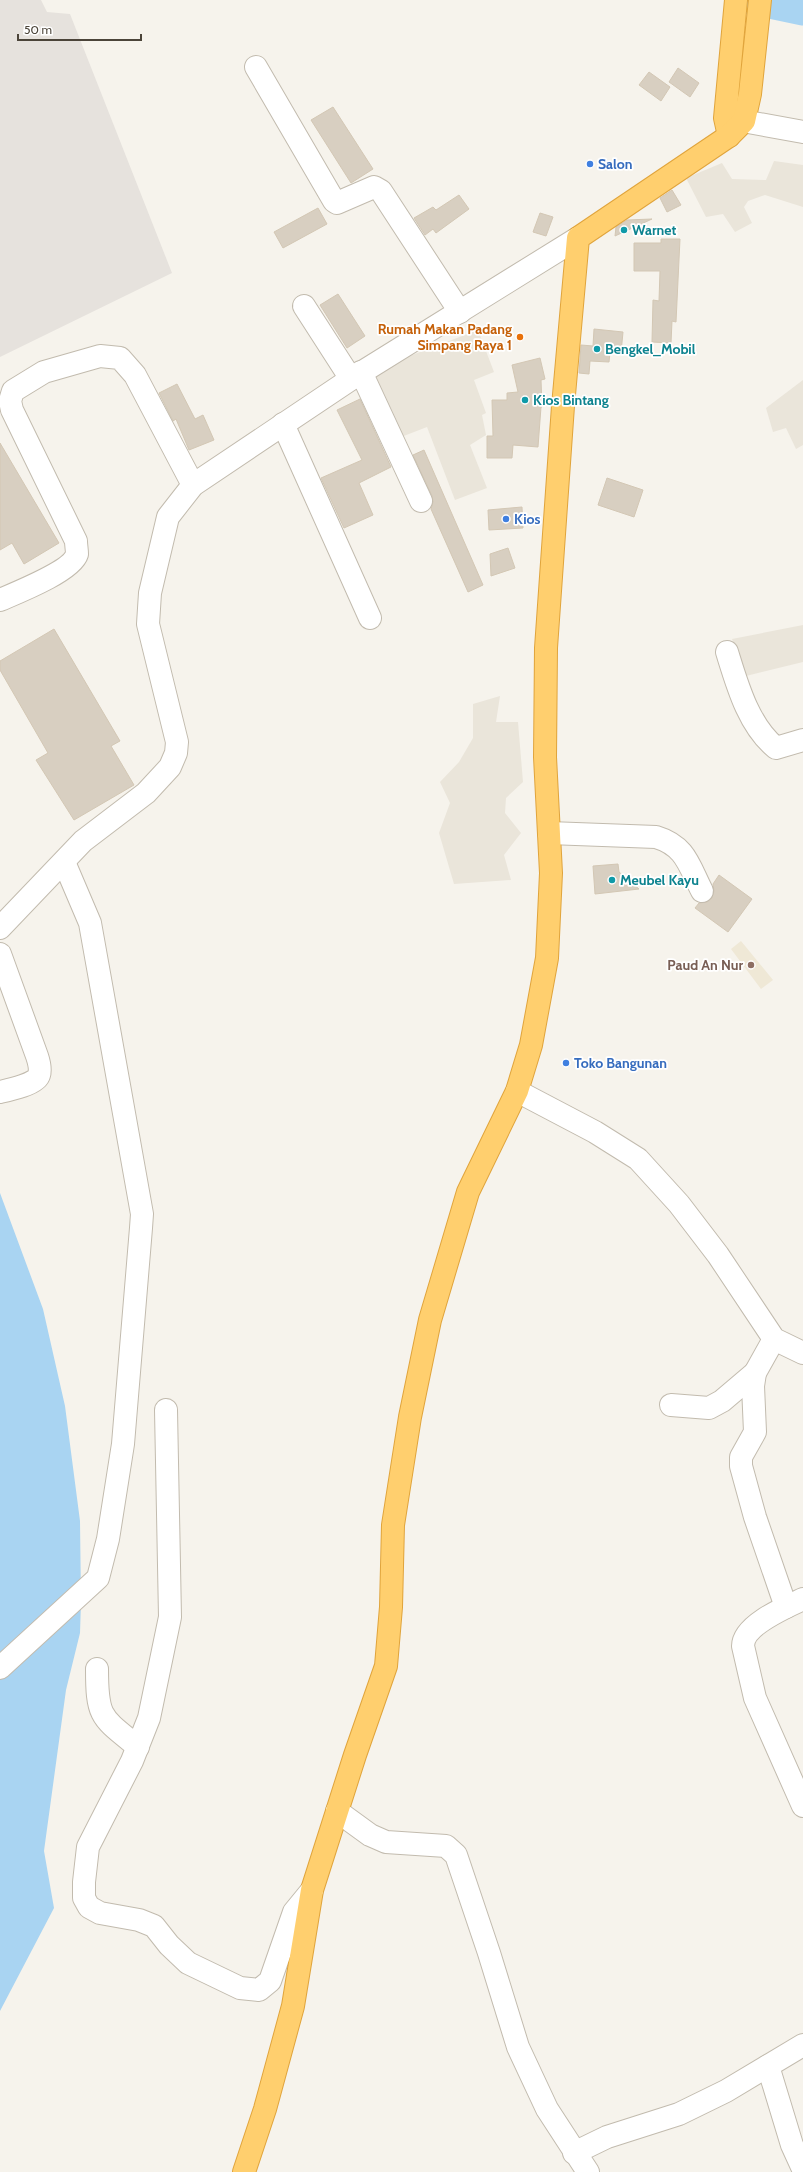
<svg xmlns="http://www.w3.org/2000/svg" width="803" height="2172" font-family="Cabin,sans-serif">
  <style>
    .residential { fill: #eae5da }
    .industrial { fill: #e6e2dd }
    .education { fill: #efe8d6 }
    .water { fill: #a9d4f2 }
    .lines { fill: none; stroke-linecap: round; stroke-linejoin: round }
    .river { stroke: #a9d4f2; stroke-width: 29 }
    .building { fill: #d8cfc1; stroke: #d3c7b4 }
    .minor-casing { stroke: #c2bbae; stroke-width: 24 }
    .highway-casing { stroke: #e0a43c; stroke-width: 24 }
    .minor { stroke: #fff; stroke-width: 22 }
    .highway { stroke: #ffcf6e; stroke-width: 22 }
    .shop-dot { fill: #3f7fe0; stroke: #fff; stroke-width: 1.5 }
    .culture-dot { fill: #0f9aa8; stroke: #fff; stroke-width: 1.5 }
    .food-dot { fill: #e8710a; stroke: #fff; stroke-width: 1.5 }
    .education-dot { fill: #8d6e63; stroke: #fff; stroke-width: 1.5 }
    .labels { text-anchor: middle; stroke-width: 3.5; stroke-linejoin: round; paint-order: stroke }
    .shop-label { font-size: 14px; font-weight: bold; fill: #366cbe; stroke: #fff; text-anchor: start }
    .culture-label { font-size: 14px; font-weight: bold; fill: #0d838f; stroke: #fff; text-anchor: start }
    .food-label { font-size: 14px; font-weight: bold; fill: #c56008; stroke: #fff; text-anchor: end }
    .education-label { font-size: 14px; font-weight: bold; fill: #785e54; stroke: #fff; text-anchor: end }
  </style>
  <rect width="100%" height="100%" fill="#f6f3ec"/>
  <g class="residential">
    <path d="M774,161l29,4v42l-38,-12 -17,6 -4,6 8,16 -17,9 -12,-18 -17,3 -20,-39 36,-15 10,16 34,1z"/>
    <path d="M478,330l16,42 -20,8 12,33 -4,2 4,20 -16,10 17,43 -32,12 -28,-73 -31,12 -26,-68z"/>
    <path d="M803,380v65l-7,4 -10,-21 -13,4 -7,-24z"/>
    <path d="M803,625v37l-57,14 -14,-37z"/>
    <path d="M500,696l-4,26h22l5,60 -17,16 -1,15 16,20 -17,22 7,25 -57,4 -15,-51 11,-30 -10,-21 19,-20 14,-24v-34z"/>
  </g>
  <path class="industrial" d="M0,0h41l6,12 23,2 102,259 -172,84z"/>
  <path class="education" d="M741,941l32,39 -12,9 -30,-40z"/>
  <path class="water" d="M0,1193l43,116 22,97 15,115 1,80 -1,32 -14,57 -22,161 10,57 -54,103z"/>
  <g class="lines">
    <path class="river" d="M750,0l53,11"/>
  </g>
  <g class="building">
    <path d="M678,68l21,15 -9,14 -21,-15z"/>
    <path d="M649,72l21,15 -9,14 -22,-16z"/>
    <path d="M333,107l40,62 -22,14 -40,-63z"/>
    <path d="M672,190l9,15 -14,7 -7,-14z"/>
    <path d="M459,195l10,14 -33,24 -3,-4 -8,6 -11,-17 19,-11 3,3z"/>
    <path d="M318,208l9,16 -44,24 -9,-16z"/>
    <path d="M540,213l13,4 -7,19 -13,-4z"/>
    <path d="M652,219l-37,17 1,-9 11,-7z"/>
    <path d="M661,239h19l-4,83 -4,-1 -1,22 -19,-1 1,-42 6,1 1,-30h-26v-28h27z"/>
    <path d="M338,294l27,42 -18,12 -27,-43z"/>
    <path d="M594,329l29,3 -2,21 -11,-1 -1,10 -19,-1 -1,13 -10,-1 2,-28 12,1z"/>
    <path d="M540,358l5,21 -4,1 1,27h-1l-3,40 -25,-2 -1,13h-25v-22h6l-1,-36h15v-7l11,-1 -6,-27z"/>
    <path d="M177,384l18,35 8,-4 11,25 -25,10 -13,-31 -3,2 -14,-28z"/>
    <path d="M360,399l31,68 -32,16 14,32 -29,13 -23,-50 41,-18 -25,-50z"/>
    <path d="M0,443l59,100 -35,21 -12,-21 -12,7z"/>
    <path d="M424,450l59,135 -15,7 -37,-83 2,-7 -1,-6 -19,-41z"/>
    <path d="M607,478l36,12 -9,27 -36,-12z"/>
    <path d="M522,507l1,21 -34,2 -1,-20z"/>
    <path d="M508,548l7,20 -24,8 -1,-22z"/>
    <path d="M54,629l66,112 -9,5 23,39 -60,35 -38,-60 12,-7 -48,-83v-9z"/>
    <path d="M618,864l1,8 20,17 -44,5 -2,-28z"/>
    <path d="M719,875l33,24 -24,33 -33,-24 4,-5 8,-1 5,-4 2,-7 -1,-7z"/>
  </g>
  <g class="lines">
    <g class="minor-casing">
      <g id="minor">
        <path d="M256,67l78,134 3,2 37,-16 7,4 79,121"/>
        <path d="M726,118l77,14"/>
        <path d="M304,306l47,73"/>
        <path d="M361,372l60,129"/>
        <path d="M283,424l87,194"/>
        <path d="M0,600c16,-7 72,-29 77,-46 0,-4 -1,-9 -1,-13l-64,-131 -2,-9 3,-10 31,-19 56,-16 20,2 15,17 58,110"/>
        <path d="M727,652c10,32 21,73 49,96l27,-8"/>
        <path d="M549,833l107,4c30,9 33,29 46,54"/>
        <path d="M0,928l83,-87 63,-48 24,-26 6,-14 1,-11 -29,-118 2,-31 18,-76 25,-32 158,-106 227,-141"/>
        <path d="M0,954l37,102c2,6 4,13 2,19 -2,9 -30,15 -39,17"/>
        <path d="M517,1091l78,41 43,27 41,45 39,51 56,84 29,14"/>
        <path d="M774,1339l-19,34 -2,13 2,46 -14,25v9l14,51 31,90"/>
        <path d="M671,1405l38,3 13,-7 33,-28"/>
        <path d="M166,1410l4,207 -21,101 -17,43 -44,86 -4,35v16l5,9 11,6 39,7 15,6 15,19 19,18 52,25 19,2 11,-9 24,-69 18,-22"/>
        <path d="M803,1599c-17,8 -60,26 -60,47l12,52 48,108"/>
        <path d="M0,1668l98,-90 10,-39 15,-95 18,-216 1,-14 -52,-291 -26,-61"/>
        <path d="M97,1669c0,49 4,48 41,78"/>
        <path d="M337,1811l33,24 16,7 60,4 10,9 33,98 29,94 29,62 41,63"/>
        <path d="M768,2066l24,79 11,24"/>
        <path d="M574,2153l33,-16 72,-23 47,-23 77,-46"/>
      </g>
    </g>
    <g class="highway-casing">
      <g id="highway">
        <path d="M729,136l-4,-18 11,-118"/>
        <path d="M244,2172l21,-63 28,-103 19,-116 43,-135 31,-89 5,-59 2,-82 17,-108 20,-97 38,-128 49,-101 14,-46 16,-87 4,-85 -6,-116 1,-109 17,-242 15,-168 151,-102 15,-15 6,-27 10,-94"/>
      </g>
    </g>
    <use href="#minor" class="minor"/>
    <use href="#highway" class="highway"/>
  </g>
  <g class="shop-dot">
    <circle cx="590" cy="164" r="4"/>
    <circle cx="506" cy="519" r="4"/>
    <circle cx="566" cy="1063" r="4"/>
  </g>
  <g class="culture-dot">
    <circle cx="624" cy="230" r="4"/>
    <circle cx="597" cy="349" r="4"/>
    <circle cx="525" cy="400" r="4"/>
    <circle cx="612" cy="880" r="4"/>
  </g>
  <circle class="food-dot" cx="520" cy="337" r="4"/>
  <circle class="education-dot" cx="751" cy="965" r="4"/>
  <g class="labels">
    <g class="shop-label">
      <text x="598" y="169">Salon</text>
      <text x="514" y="524">Kios</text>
      <text x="574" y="1068">Toko Bangunan</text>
    </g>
    <g class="culture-label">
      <text x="632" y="235">Warnet</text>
      <text x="605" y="354">Bengkel_Mobil</text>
      <text x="533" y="405">Kios Bintang</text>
      <text x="620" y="885">Meubel Kayu</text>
    </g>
    <g class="food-label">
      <text x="512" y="334">Rumah Makan Padang<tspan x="512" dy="16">Simpang Raya 1</tspan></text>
    </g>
    <g class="education-label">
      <text x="743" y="970">Paud An Nur</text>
    </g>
  </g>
  <path d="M18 34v6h123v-6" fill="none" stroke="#4b4439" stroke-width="2"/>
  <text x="24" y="34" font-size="12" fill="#4b4439" stroke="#ffffff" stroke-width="3" paint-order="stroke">50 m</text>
</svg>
